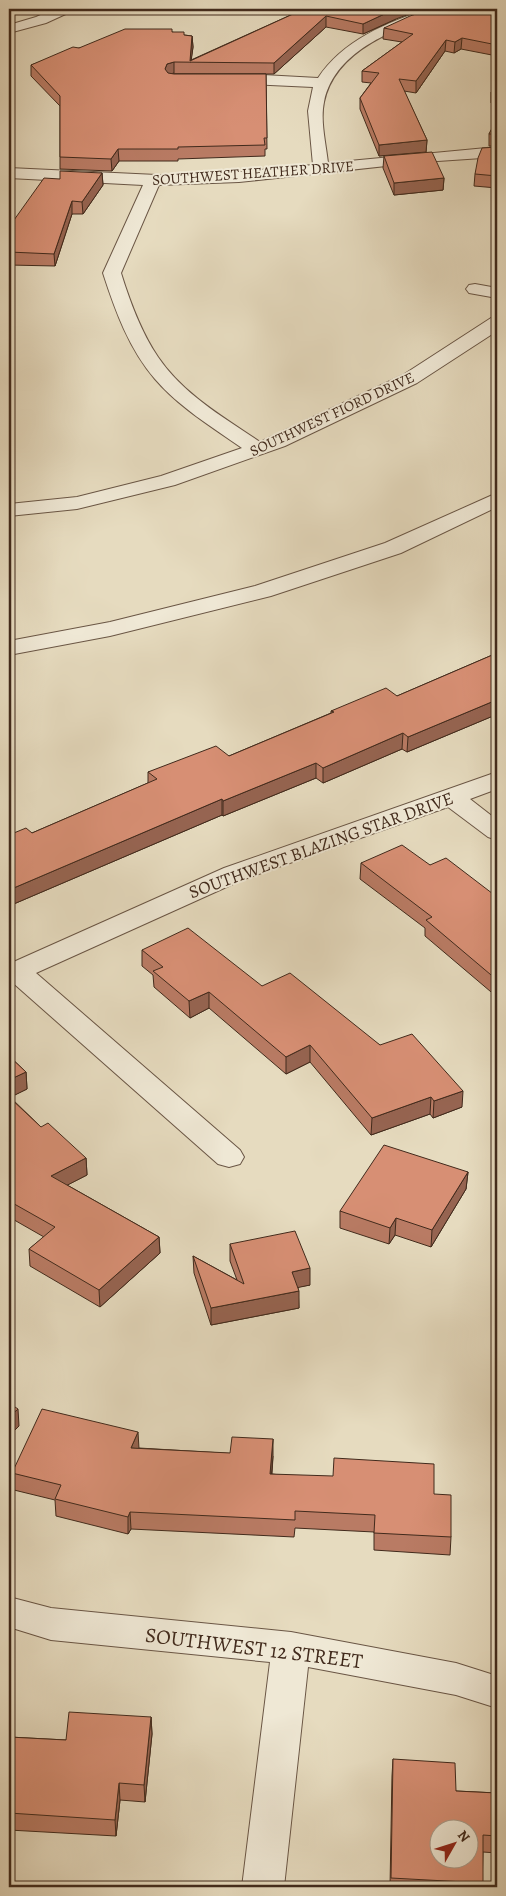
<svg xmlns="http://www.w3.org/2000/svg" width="506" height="1896" font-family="Alegreya,serif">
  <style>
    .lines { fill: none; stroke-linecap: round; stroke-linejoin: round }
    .minor-casing { stroke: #6a5645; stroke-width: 2 }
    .minor { fill: #efe8d5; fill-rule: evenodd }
    .wall { fill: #b97b64; stroke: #412a1c }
    .shaded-wall { fill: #966451; stroke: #412a1c }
    .building { fill: #d78f74; stroke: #412a1c; fill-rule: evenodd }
    .labels { text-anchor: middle; stroke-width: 4; stroke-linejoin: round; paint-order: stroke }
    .far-street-label { font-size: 15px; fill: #412a1c; stroke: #efe8d5 }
    .street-label { font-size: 18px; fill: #412a1c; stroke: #efe8d5 }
    .near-street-label { font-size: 21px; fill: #412a1c; stroke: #efe8d5 }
  </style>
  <rect width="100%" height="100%" fill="#e6dbbf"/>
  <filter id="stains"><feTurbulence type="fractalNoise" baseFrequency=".004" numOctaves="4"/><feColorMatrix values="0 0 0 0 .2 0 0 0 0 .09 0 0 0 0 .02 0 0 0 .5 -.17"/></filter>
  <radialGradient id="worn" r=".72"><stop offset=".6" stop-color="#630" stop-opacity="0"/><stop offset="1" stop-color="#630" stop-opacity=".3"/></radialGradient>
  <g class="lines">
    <g class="minor-casing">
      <g id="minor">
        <path d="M54,9h18l-2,3 -24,11 -37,10v-8l27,-8z"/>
        <path d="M428,9h20l-2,3c-46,15 -111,36 -122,90 -4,19 2,42 4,61l169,-16v10l-74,5 -184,20 -80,3 -38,88c9,29 20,59 37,84 25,37 65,60 102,85l143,-67 88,-57 6,-1v14l-80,52 -132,63 -110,39 -98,24 -68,7v-12l68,-7 84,-21 81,-28c-30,-21 -63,-41 -87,-69 -26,-30 -40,-69 -52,-106l40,-88 -134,-7v-10l169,8 61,-4 74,-7 -5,-54 5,-24 -84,-4 -5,-1 -2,-3 2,-3 39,-1 55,3c25,-38 68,-55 110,-69z"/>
        <path d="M475,284l22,4v10l-28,-5 -3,-4 3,-4z"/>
        <path d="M497,493v14l-96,46 -130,43 -161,40 -101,19v-14l101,-19 145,-36 130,-43z"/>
        <path d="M497,772v17l-27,10 27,21v20l-9,-3 -40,-30 -206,73 -206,93 204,177 4,7 -4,7 -11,3 -11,-3 -206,-182 -3,1v-19l215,-96z"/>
        <path d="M9,1597l42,11 240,24 165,31 41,13v32l-41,-13 -148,-28 -24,220h-42l28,-225 -219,-22 -42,-13z"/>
      </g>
    </g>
    <use href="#minor" class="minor"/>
  </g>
  <g class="wall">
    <path d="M134,9h27l-2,2z"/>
    <path d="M304,9l92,10 -33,15 -37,-7 -52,47h-101h93l1,75h-2v7l-87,3v2h-59l-7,10 -52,-2v-63l-29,-30v-11l48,-17 93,-16 12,3 8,1 1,11 -2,13z"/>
    <path d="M497,9v47l-36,-7 -7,4 -9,-2 -29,42 -12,-2 23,49 -1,12 -47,4 -19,-47v-11l11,-15 -9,-1v-11l40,-29 -19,-3 1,-11z"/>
    <path d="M497,89v15l-6,-1v-11z"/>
    <path d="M497,119v27h-8v-12z"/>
    <path d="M497,147v41l-23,-2 1,-12z"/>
    <path d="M384,156l60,22 -1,12 -49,5 -11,-27z"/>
    <path d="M102,173l1,12 -20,29h-11l-17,52 -46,-1v-38l51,-48z"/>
    <path d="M497,653v64l-2,1 -2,-2 -86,36 -5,-3 -79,34 -7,-5 -93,38 -1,-1 -213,91v-71l23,-2 116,-50v-11l81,-16 102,-43v-2l66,-15z"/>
    <path d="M361,863l69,2 67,32v100l-72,-61v-8l-65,-49z"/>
    <path d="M142,950l120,36 118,59 82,62 -29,11 -3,-4 -59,21 -61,-73 -24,12 -77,-66 -19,10 -36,-31 -1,-12 -11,-9z"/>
    <path d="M9,1056l17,16 1,17 -17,8 31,30 45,31 1,17 -20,10 92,52 1,16 -60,54 -70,-41 -1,-17 15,-12 -35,-20z"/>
    <path d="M468,1172l-2,17 -35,58 -36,-12 -6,9 -49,-16v-17z"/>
    <path d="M230,1244l80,41 -12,2 1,21 -88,17 -17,-52 -1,-17 44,24 -7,-19z"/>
    <path d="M139,1448l134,8 -1,18 162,20 17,43 -1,18 -76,-5v-18l-79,-4 -1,9 -163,-8 -3,5 -72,-18 -1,-16 -41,-10 -2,-17z"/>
    <path d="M151,1717l1,17 -7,68 -25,-2 -4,36 -107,-6v-93l57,3z"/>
    <path d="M393,1759l63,32 41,2v60l-14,-1 -1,35h-92l2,-111z"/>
  </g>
  <g class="shaded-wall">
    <path d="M395,9h28l-27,10 -33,15v-10z"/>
    <path d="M326,16v11l-52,47v-11z"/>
    <path d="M192,36l1,11 -2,15h-1z"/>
    <path d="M462,38l-1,11 -7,4 1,-11z"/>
    <path d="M446,40l-1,11 -29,42v-12z"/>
    <path d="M174,62v11l-7,2 -2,-6 2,-5z"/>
    <path d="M427,140l-1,12 -47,4v-11z"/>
    <path d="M118,149l1,12 -7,10 -1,-12z"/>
    <path d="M102,173l1,12 -20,29 -1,-12z"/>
    <path d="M444,178l-1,12 -49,5v-12z"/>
    <path d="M72,201v13l-17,52 -1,-12z"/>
    <path d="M494,701l-1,15 -86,36 1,-15z"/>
    <path d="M497,702v15l-2,1 2,-15z"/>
    <path d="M403,733l-1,16 -79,34v-15z"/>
    <path d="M316,763v15l-93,38v-15z"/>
    <path d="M222,799v16l-213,91v-16z"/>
    <path d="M209,992v16l-19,10 -1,-17z"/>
    <path d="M310,1045v17l-24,12v-17z"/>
    <path d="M26,1072l1,17 -18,9v-18z"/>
    <path d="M463,1091l-1,16 -29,11 1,-17z"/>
    <path d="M431,1097l-1,17 -59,21 1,-17z"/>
    <path d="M86,1158l1,17 -35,18 -1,-17z"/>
    <path d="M468,1172l-2,17 -35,58 1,-17z"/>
    <path d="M396,1218l-1,17 -6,9 1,-16z"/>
    <path d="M159,1237l1,16 -60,54 -1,-17z"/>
    <path d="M310,1268v17l-19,4 1,-17z"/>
    <path d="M299,1291v17l-88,17v-17z"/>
    <path d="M18,1409l1,17 -10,10v-19z"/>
    <path d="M138,1432l1,17 -8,-1z"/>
    <path d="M273,1439v17l-3,35v-17z"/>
    <path d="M130,1512l1,17 -3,5v-17z"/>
    <path d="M151,1717l1,17 -7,68 -1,-17z"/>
    <path d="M119,1783l1,17 -4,36 -1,-16z"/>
  </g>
  <g class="building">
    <path d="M304,9h91l-32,15 -37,-8 -52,47 -100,-1 -7,2 -2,5 3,4 6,1h92l1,64h-3l1,7 -87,2v2h-60l-7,10 -51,-2v-61l-29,-31 42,-18 6,1 46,-19h47v3h12v3l8,1 -2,25z"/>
    <path d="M431,9h66v36l-35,-7 -7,4 -9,-2 -30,41 -17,-2 28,61 -48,5 -19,-47 19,-25 -17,-2 51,-37 -29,-6 26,-12z"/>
    <path d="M497,89v4l-6,-1z"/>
    <path d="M497,119v15h-8z"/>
    <path d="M497,147v29l-22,-2 3,-16 4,-10z"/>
    <path d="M432,152l12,26 -50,5 -10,-27z"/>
    <path d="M60,171l42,2 -20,29 -10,-1 -18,53 -45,-2v-25l35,-49 16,1z"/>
    <path d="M497,653v49l-3,-1 -86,36 -5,-4 -80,35 -7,-5 -93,38 -1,-2 -213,91v-55l17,-7 6,5 125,-54 -9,-7 68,-26 13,10 105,-44 -3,-1 55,-23 11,8z"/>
    <path d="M402,845l28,20 16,-7 51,39v83l-71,-60 6,-3 -71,-54z"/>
    <path d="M188,928l74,58 28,-13 90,72 32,-11 51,57 -29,10 -3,-4 -59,21 -62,-73 -24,12 -77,-65 -20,9 -36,-30 10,-4 -21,-17z"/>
    <path d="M9,1056l17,16 -17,8z"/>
    <path d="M9,1097l32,30 7,-4 38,35 -35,18 108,61 -60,53 -70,-41 26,-22 -46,-26z"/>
    <path d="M384,1145l84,27 -36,58 -36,-12 -6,10 -50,-17z"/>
    <path d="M295,1231l15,37 -18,4 7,19 -88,17 -18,-52 51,28 -14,-40z"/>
    <path d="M9,1403l9,6 -9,8z"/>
    <path d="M42,1409l96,23 -7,16 99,5 2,-16 41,2 -3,35 63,2 1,-18 100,6v30l17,1v42l-77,-4 1,-18 -80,-4v9l-165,-8 -2,5 -73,-18 6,-14 -49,-12z"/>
    <path d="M69,1712l82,5 -7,68 -25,-2 -4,37 -106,-7v-76l57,3z"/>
    <path d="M393,1759l62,4 1,28 41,2v43l-14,-1v48l-92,-5zM438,1828h30v30h-30z"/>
  </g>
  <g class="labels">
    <g class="far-street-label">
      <text transform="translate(253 173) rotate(-4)" y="5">SOUTHWEST HEATHER DRIVE</text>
      <text transform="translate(332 414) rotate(-25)" y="5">SOUTHWEST FIORD DRIVE</text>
    </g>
    <g class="street-label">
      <text transform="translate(321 845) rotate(-20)" y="6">SOUTHWEST BLAZING STAR DRIVE</text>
    </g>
    <g class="near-street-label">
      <text transform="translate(254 1648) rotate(7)" y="7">SOUTHWEST 12 STREET</text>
    </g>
  </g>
  <rect width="506" height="1896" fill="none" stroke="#e6dbbf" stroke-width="30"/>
  <rect x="10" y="10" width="486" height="1876" fill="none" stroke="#412a1c" stroke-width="2.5"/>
  <rect x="15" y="15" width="476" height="1866" fill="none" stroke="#412a1c"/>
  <g transform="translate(454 1844) rotate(51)"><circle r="24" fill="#efe8d5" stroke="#a99c8b"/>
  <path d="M0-4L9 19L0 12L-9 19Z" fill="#8f2418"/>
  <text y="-8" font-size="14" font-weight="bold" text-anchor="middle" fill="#412a1c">N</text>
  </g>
  <rect width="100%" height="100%" filter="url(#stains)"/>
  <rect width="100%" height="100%" fill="url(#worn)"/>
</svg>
